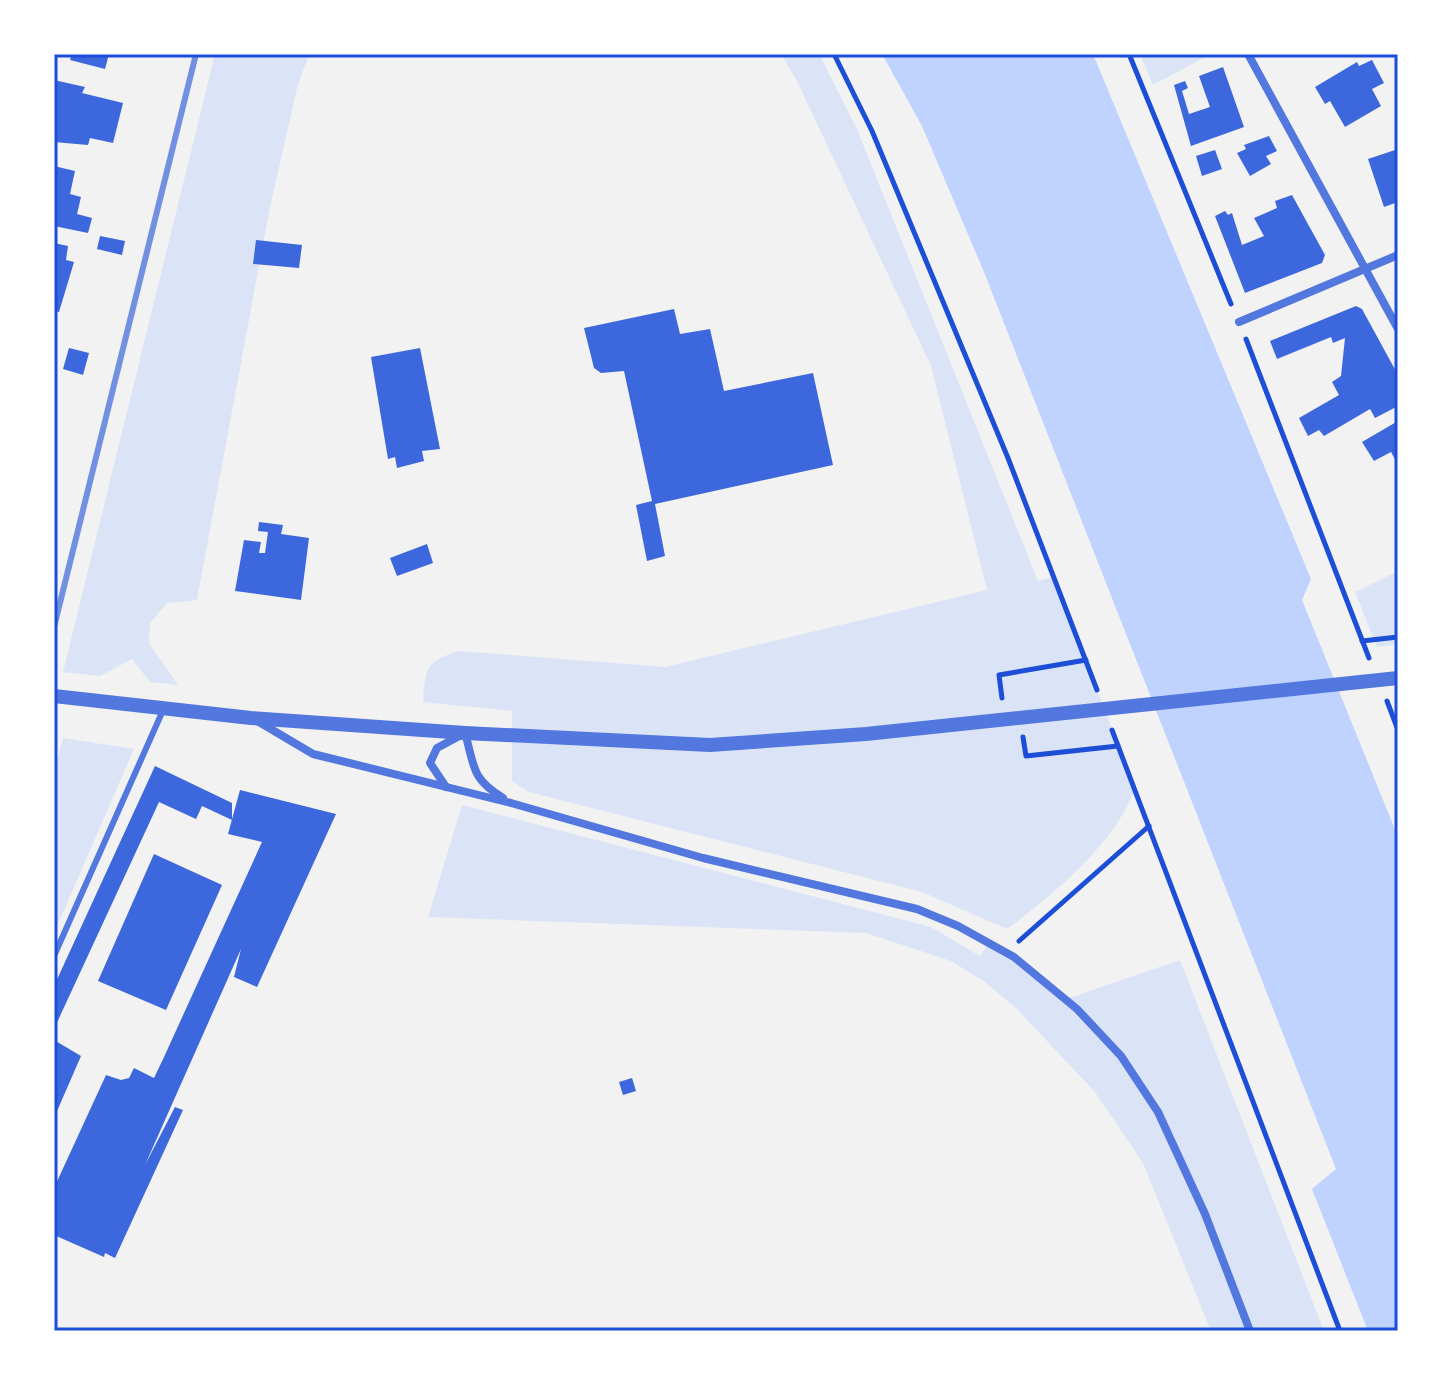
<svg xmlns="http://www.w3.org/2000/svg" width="1452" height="1385" font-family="Figtree,sans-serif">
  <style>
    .green { fill: #dbe4f7 }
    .water { fill: #bfd3fe }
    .building { fill: #3d67dc }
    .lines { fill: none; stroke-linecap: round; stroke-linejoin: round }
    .path { stroke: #1d4ed8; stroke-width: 5 }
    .service { stroke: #5277de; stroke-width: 6 }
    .minor { stroke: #5277de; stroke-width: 8 }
    .tertiary { stroke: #5277de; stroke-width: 14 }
    .rail { stroke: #7290e2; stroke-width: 6 }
    .neatline { fill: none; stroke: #1d4ed8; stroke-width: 3 }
  </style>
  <rect width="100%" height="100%" fill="#f2f2f2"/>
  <g class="green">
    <path d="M215,54h94l-12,34 -28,124 -72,388 -30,3 -17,20 -1,20 29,42 -28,-3 -18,-23 -32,17 -37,-4z"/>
    <path d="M781,54h38l37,73 182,454 16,-4 81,213c-6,11 -11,23 -18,33 -27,41 -71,77 -110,106l-85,-37 -393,-100 -17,-11v-70l-89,-9c2,-34 3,-41 36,-51l206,16 322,-77 -56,-224 -134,-285z"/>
    <path d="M1140,54h71l-58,31z"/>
    <path d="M1398,571v73l-21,3 -22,-55z"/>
    <path d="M63,738l71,11 -80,184v-160z"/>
    <path d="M462,805l469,122 49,29 8,-12 26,13 52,42 114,-39 144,371h-113l-68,-168 -48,-71 -80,-85 -30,-25 -34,-21 -85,-28 -438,-16z"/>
  </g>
  <path class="water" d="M882,54h211l218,525 -9,21 96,237v494h-30l-56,-142 24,-20 -352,-897 -62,-146z"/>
  <g class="building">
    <path d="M72,54h37l-4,15 -35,-9z"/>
    <path d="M1372,60l12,23 -12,6 9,17 -36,21 -15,-26 -5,3 -10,-17 42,-25 2,4z"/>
    <path d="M1223,67l21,60 -53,19 -17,-61 11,-4 3,7 -6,3 7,23 21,-7 -11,-31z"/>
    <path d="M54,80l31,7 -3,6 41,10 -10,40 -23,-5 -2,7 -34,-3z"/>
    <path d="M1269,136l8,15 -11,5 5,8 -21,12 -13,-23 9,-4 -2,-4z"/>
    <path d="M1398,149v53l-14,5 -16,-48z"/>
    <path d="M1215,150l7,19 -20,7 -6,-20z"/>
    <path d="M54,166l21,5 -5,23 11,3 -4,17 15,4 -4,15 -34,-7z"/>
    <path d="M1292,195l33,60 -3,8 -77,30 -30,-77 10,-5 3,4 4,-2 10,32 22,-9 -10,-18 23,-10 -2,-7z"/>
    <path d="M100,236l25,5 -3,14 -25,-6z"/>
    <path d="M256,240l46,5 -3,23 -46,-4z"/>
    <path d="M54,243l14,3 -2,14 8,2 -15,50 -5,-1z"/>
    <path d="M1356,306l6,3 36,66v31l-23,12 -5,-9 -46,27 -5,-6 -11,6 -9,-18 40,-23 -7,-13 9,-6 4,-38 -12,5 -2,-6 -54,22 -7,-18z"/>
    <path d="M674,309l6,25 30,-5 14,62 89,-18 20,92 -178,39 10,52 -18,5 -11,-56 16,-4 -28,-130 -23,2 -7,-5 -10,-40z"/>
    <path d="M69,348l20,5 -6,22 -20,-6z"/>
    <path d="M420,348l20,101 -18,2 2,10 -27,7 -2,-11 -7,2 -17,-102z"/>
    <path d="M1398,421v44l-7,-13 -17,9 -12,-19z"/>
    <path d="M259,522l24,3 -2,9 28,4 -8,62 -66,-9 9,-51 17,2 -2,11h6l3,-21 -10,-1z"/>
    <path d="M427,544l6,19 -36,13 -7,-18z"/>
    <path d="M155,766l77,37v17l-30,-14 -6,13 -37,-17 -105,227v-43z"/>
    <path d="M240,790l96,24 -79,173 -23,-10 7,-28 -96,216 30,-58 8,3 -68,148 -10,-5 -1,4 -50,-22v-47l52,-113 15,5 8,-2 5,-10 20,10 10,-21 98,-215 -34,-8z"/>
    <path d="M154,854l68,31 -56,125 -68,-29z"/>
    <path d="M54,1040l27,16 -27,62z"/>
    <path d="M632,1078l4,13 -13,4 -4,-13z"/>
  </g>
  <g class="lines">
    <g class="path">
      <path d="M834,54l38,77 136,327 89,232"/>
      <path d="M1129,54l102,250"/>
      <path d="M1246,339l123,319"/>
      <path d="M1362,641l36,-4"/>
      <path d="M1002,698l-3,-23 87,-15"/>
      <path d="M1387,701l11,29"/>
      <path d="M1112,730l228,601"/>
      <path d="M1023,737l3,19 92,-10"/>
      <path d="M1019,941l130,-115"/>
    </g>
    <path class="service" d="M54,956l110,-248"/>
    <g class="minor">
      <path d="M1248,54l150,275"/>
      <path d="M1239,322l159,-67"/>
      <path d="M259,722l54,32 198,49 192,55 214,51 41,17 56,31 63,52 44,47 37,56 47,102 45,117"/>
      <path d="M446,787l-16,-24 7,-15 28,-15c10,35 6,45 38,65"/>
    </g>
    <path class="tertiary" d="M54,696l197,22 214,15 245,12 156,-11 532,-56"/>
    <path class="rail" d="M54,627l142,-573"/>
  </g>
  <rect width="1452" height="1385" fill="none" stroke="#ffffff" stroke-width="112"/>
  <rect x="56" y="56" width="1340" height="1273" class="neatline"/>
</svg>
